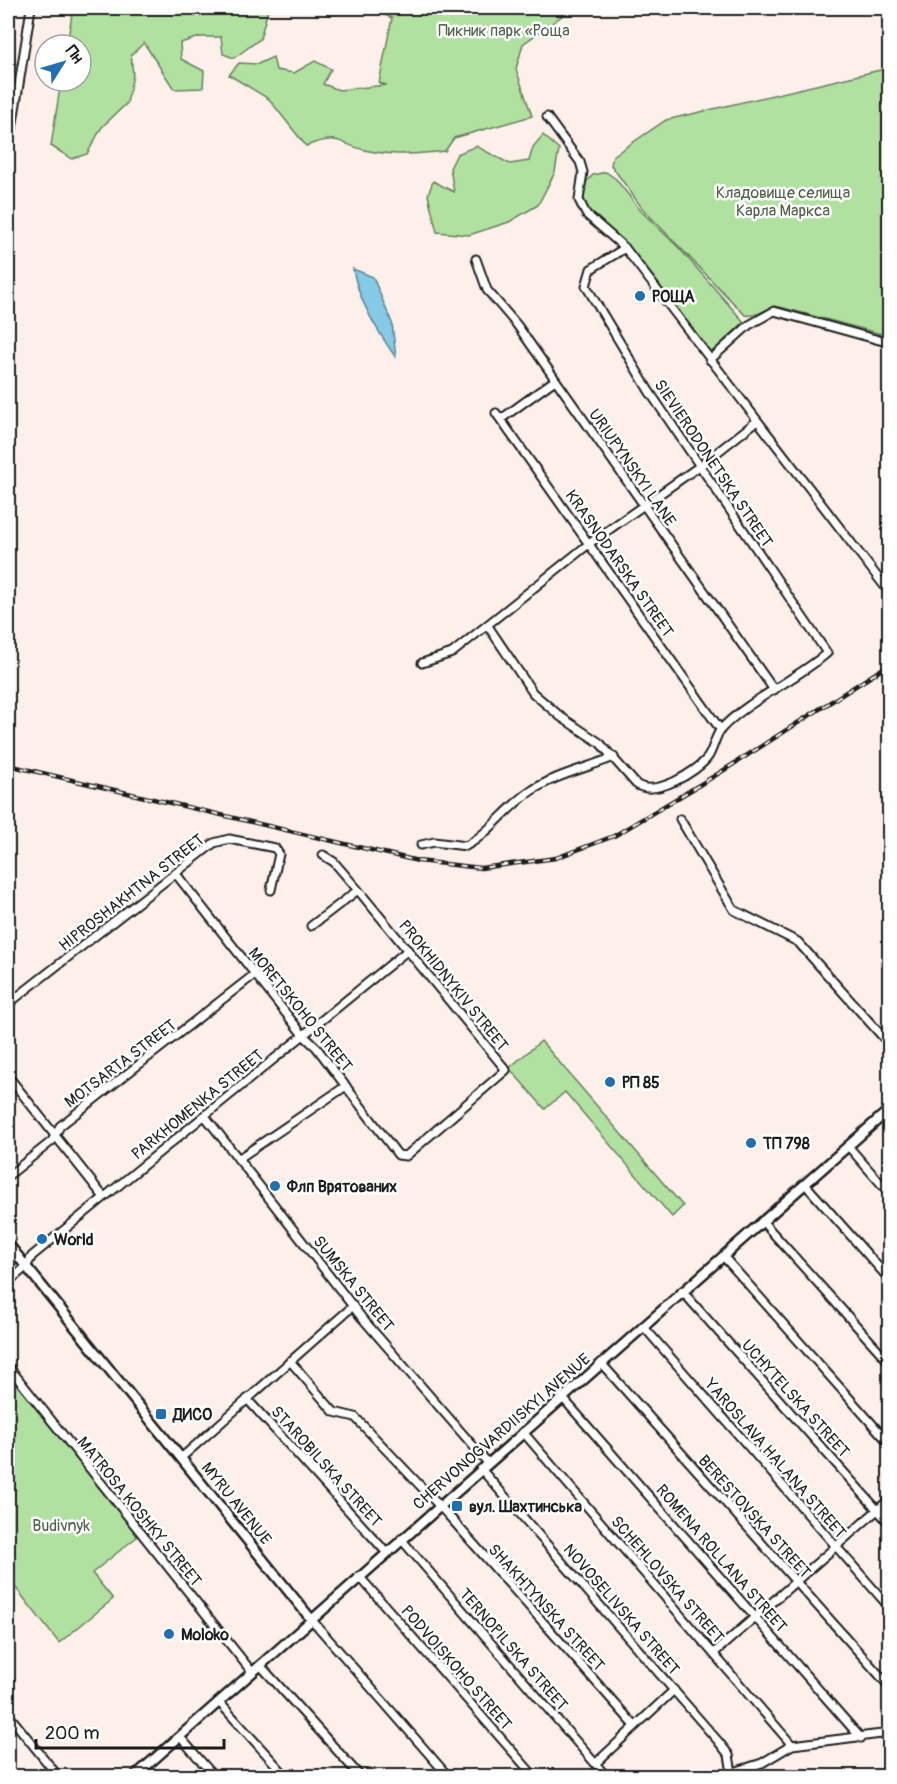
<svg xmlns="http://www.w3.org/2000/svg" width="897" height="1784" font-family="Pangolin,sans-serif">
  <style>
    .green { fill: #b1e1a0; stroke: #667e5e; stroke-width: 1.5 }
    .water { fill: #85cbe6; stroke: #5b8595; stroke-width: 1.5 }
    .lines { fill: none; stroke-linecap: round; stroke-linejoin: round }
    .minor-casing { stroke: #1c1c1c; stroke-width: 11 }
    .major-casing { stroke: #1c1c1c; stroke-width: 13 }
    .minor { stroke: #fff; stroke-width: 7 }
    .major { stroke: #fff; stroke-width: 8 }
    .rail-casing { stroke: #1c1c1c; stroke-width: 4.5 }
    .rail { stroke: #fff; stroke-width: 2; stroke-dasharray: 7; stroke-linecap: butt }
    .poi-dot { fill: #1f6fb2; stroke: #fff; stroke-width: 2 }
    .labels { text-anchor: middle; stroke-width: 5; stroke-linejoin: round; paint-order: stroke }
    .park-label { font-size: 16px; fill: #50614a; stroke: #fff }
    .poi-label { font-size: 16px; font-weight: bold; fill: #1c1c1c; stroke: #fff; text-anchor: start }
    .street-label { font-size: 16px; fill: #1c1c1c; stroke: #fff }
  </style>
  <rect width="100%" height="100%" fill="#fdf0ea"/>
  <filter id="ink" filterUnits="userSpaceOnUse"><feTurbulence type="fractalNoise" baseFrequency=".0167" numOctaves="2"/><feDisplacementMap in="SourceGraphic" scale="12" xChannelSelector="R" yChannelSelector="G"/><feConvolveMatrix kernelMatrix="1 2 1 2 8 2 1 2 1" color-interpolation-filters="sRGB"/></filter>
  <g filter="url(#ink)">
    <g class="green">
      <path d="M73,8h194l1,2 -8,29 -26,19 -11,-4 -2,-17h-21l-20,6 1,16 23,12 -1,17 -29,1 -30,-46 -13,12 2,20 -6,28 -25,24 -15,27 -15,5 -21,-13 10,-65h20v-36h-14z"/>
      <path d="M368,8h205l-50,36 -7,25 16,47 -78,22 -9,13c-26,3 -51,5 -76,0 -31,-6 -27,-19 -63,-5l-37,-47 -40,-24 10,-12 19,1 15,-7 3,13 18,3 21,-12 16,8 -8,15 16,6 48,-5 -8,-2 13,-65z"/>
      <path d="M889,68v268l-109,-29c-13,-1 -23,11 -35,8l-103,-107 -31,-43 2,-9 53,-36z"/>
      <path d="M543,135l16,14 -4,23 -17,33 -29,17 -40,13 -32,-3 -9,-37 5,-14 21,11 -4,-24 7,-14 19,-8 34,18 19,-3 4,-14z"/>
      <path d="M606,172l10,7 24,31 38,37 66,75 -32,30h-4l-81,-105 -37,-34 -7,-14 2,-16 8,-8z"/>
      <path d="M541,1041l142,165 -11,11 -107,-125 -20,17 -36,-41z"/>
      <path d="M8,1372l130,164 -46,37 21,26 -54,44 -51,-65z"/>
    </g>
    <path class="water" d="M353,269l20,8 19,46 4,35c-19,-28 -37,-56 -43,-89z"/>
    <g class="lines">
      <g class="minor-casing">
        <g id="minor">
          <path d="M547,117l33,45 3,10 -4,28 7,14 39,34 264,344"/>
          <path d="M9,148l22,-140"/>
          <path d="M476,259l11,31 30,35 257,365"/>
          <path d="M710,360l39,-35 25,-14 116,32"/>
          <path d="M496,413l224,316"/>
          <path d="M501,419l54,-39"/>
          <path d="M488,626l45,67 28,24 39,26 36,41c18,14 61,-12 72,-27 6,-9 7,-22 14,-29 27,-28 75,-49 105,-75l-178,-262 -63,-105 5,-17 34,-21"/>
          <path d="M422,663l30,-10 138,-110 111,-78 56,-44"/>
          <path d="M680,819l54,91 64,32 92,103"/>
          <path d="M421,845l13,-3 32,4c25,-14 41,-39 65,-55 24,-16 56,-23 83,-34"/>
          <path d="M323,855l11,7 24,28"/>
          <path d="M176,874l127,161 13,12 82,108 8,1 100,-86 -148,-180 -47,36"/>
          <path d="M8,1004l206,-161 15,-4 46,9 4,6 -8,36"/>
          <path d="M8,1076l95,120"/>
          <path d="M205,1116l157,202 126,145"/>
          <path d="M848,1146l42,48"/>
          <path d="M238,1159l108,-73"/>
          <path d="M8,1176l44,-35 8,-15 195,-152"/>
          <path d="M805,1184l85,96"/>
          <path d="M762,1221l128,142"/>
          <path d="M723,1256l167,188"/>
          <path d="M8,1282l18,-15 6,-11 376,-306"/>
          <path d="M682,1291l208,233"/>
          <path d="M643,1326l247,282"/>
          <path d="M290,1361l44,51 21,5 93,98 187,211"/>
          <path d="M601,1363l289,324"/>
          <path d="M8,1366l244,306"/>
          <path d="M562,1397l299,341"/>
          <path d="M247,1399l139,153"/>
          <path d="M523,1432l269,313"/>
          <path d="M181,1458l172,-152"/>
          <path d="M481,1469l237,272 11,14 3,18"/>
          <path d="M401,1539l205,237"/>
          <path d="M359,1576l175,200"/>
          <path d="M311,1619l137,157"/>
          <path d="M714,1653l176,-154"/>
          <path d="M260,1665l100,111"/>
          <path d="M219,1702l67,74"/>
          <path d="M8,1714l50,62"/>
          <path d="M180,1737l34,39"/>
          <path d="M596,1763l78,-73"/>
          <path d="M721,1776l41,-13 30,-18 98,-12"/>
        </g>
      </g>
      <g class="major-casing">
        <g id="major">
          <path d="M8,1244l303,375"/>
          <path d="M135,1776l755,-667"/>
        </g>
      </g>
      <use href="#minor" class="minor"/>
      <use href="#major" class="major"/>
      <g class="rail-casing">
        <path id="rail" d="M8,765l410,96 63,7 75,-10 58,-22 107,-64 169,-108"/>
      </g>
      <use href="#rail" class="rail"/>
    </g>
  </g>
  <g class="poi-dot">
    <circle cx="640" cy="296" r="6"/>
    <circle cx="610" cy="1082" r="6"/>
    <circle cx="751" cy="1143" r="6"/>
    <circle cx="275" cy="1186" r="6"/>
    <circle cx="42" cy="1239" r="6"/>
    <rect x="155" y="1408" width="12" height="12" rx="3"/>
    <rect x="451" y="1500" width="12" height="12" rx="3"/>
    <circle cx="169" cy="1634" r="6"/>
  </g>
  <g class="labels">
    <g class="park-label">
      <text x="504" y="36">Пикник парк «Роща</text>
      <text x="783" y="198">Кладовище селища<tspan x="783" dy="18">Карла Маркса</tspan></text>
      <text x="61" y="1531">Budivnyk</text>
    </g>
    <g class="poi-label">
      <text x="652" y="302">РОЩА</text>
      <text x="622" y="1088">РП 85</text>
      <text x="763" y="1149">ТП 798</text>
      <text x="287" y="1192">Флп Врятованих</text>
      <text x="54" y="1245">World</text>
      <text x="173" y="1420">ДИСО</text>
      <text x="469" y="1512">вул. Шахтинська</text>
      <text x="181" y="1640">Moloko</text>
    </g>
    <g class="street-label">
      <text transform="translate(714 463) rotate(56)" y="6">SIEVIERODONETSKA STREET</text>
      <text transform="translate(633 467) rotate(55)" y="6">URIUPYNSKYI LANE</text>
      <text transform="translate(620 563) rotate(55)" y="6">KRASNODARSKA STREET</text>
      <text transform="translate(131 892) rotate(-38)" y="6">HIPROSHAKHTNA STREET</text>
      <text transform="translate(454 985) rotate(51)" y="6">PROKHIDNYKIV STREET</text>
      <text transform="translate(301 1009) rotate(51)" y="6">MORETSKOHO STREET</text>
      <text transform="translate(120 1063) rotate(-37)" y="6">MOTSARTA STREET</text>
      <text transform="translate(197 1104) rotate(-39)" y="6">PARKHOMENKA STREET</text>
      <text transform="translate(354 1283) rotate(51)" y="6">SUMSKA STREET</text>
      <text transform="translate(796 1398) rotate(48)" y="6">UCHYTELSKA STREET</text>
      <text transform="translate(501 1431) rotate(-41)" y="6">CHERVONOGVARDIISKYI AVENUE</text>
      <text transform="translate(776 1458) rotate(49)" y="6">YAROSLAVA HALANA STREET</text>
      <text transform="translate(327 1466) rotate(48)" y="6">STAROBILSKA STREET</text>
      <text transform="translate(237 1503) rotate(51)" y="6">MYRU AVENUE</text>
      <text transform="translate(140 1511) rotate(51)" y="6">MATROSA KOSHKY STREET</text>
      <text transform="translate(755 1516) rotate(48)" y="6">BERESTOVSKA STREET</text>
      <text transform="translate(722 1558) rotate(49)" y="6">ROMENA ROLLANA STREET</text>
      <text transform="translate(668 1579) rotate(49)" y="6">SCHEHLOVSKA STREET</text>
      <text transform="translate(547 1607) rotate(48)" y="6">SHAKHTYNSKA STREET</text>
      <text transform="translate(622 1609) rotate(49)" y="6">NOVOSELIVSKA STREET</text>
      <text transform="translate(514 1649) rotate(49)" y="6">TERNOPILSKA STREET</text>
      <text transform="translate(457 1667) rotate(49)" y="6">PODVOISKOHO STREET</text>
    </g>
  </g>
  <rect width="897" height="1784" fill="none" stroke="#fff" stroke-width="30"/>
  <rect x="15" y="15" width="867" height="1754" fill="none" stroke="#1c1c1c" stroke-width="2" filter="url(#ink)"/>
  <g transform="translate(63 63) rotate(53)"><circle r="28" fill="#ffffff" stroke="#a4a4a4" stroke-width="1.5"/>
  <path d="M0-4.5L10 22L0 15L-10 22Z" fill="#1f6fb2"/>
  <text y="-9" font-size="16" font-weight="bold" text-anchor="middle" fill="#1c1c1c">Пн</text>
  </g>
  <path d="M36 1739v9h188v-9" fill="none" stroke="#1c1c1c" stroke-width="3"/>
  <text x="45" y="1739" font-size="18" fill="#1c1c1c" stroke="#ffffff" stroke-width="4.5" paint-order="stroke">200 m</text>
</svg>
